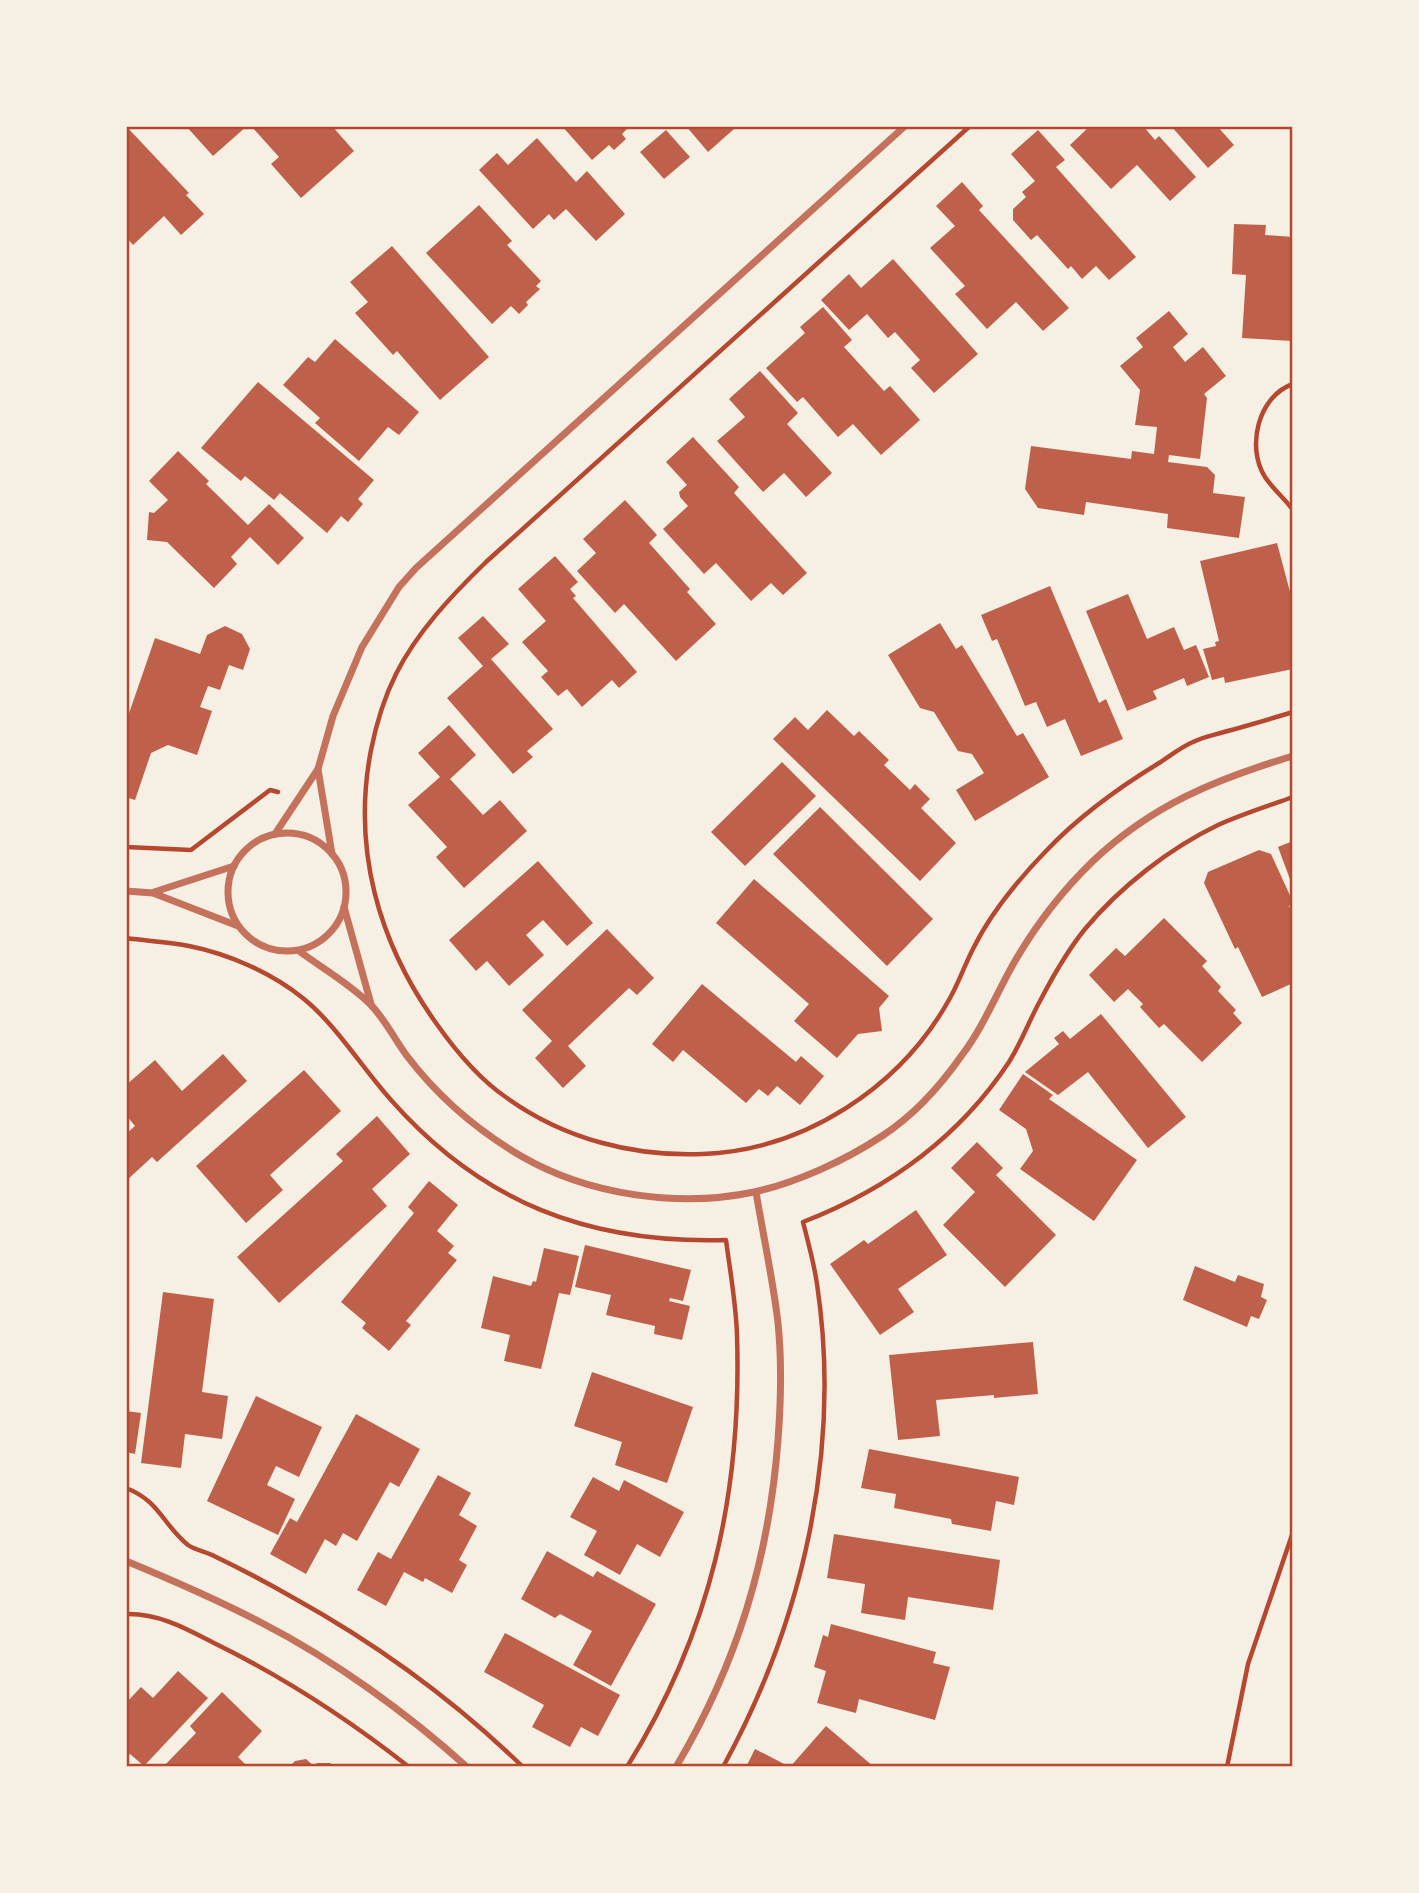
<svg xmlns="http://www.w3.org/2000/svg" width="1419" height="1893" font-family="Arial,sans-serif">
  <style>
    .building { fill: #bf614a }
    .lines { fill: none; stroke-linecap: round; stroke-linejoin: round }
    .path { stroke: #b5482f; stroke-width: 4.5 }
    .minor { stroke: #c5725c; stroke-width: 7 }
    .neatline { fill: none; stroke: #b5482f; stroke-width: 2.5 }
  </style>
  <rect width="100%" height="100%" fill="#f6efe4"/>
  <g class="building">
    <path d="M126,126l63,67 -3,2 18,19 -23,21 -17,-19 -31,29 -7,-8z"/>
    <path d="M186,126h61l-34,30z"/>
    <path d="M251,126h81l22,25 -53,47 -30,-34 8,-7z"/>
    <path d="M562,126h68l-8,8 4,5 -12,11 -5,-5 -17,15z"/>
    <path d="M686,126h45l3,3 -26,23z"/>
    <path d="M1090,126h53l12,14 4,-4 37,41 -26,24 -33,-36 -26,24 -41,-44z"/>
    <path d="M1171,126h46l17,19 -26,23z"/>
    <path d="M666,130l24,27 -26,22 -24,-27z"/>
    <path d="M1038,130l27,30 -9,7 80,90 -27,23 -13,-14 -14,13 -11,-13 -3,3 -31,-34 -6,5 -18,-20v-11l13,-12 -4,-5 13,-11 -24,-27z"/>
    <path d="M537,138l39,44 11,-11 38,43 -29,27 -30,-32 -12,11 -5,-6 -16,15 -54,-59 18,-17 11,12z"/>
    <path d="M962,182l21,24 -4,4 90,98 -26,23 -27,-29 -29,27 -32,-35 10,-8 -35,-38 25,-22 -19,-20z"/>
    <path d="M479,205l33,36 -5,4 34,36 -5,5 4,3 -14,13 2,3 -9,9 -8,-8 -19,18 -66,-71z"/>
    <path d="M1234,224l32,1 -1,10 28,2v104l-51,-3 4,-63 -14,-1z"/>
    <path d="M392,246l97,111 -49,43 -43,-49 -4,4 -38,-42 13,-11 -18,-20z"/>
    <path d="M893,259l85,95 -44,39 -23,-25 9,-8 -25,-28 -7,6 -21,-24 -18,16 -28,-30 28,-26 12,14z"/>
    <path d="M823,307l29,33 -8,7 40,44 6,-5 30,34 -39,35 -28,-31 -15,13 -35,-40 -6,5 -31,-34 39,-35 -5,-6z"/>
    <path d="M1169,311l19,23 -15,13 12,15 18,-15 23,29 -22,18 3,4 -7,61 -31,-4 -1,7 39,5 8,8 -2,18 32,4 -6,41 -72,-10 1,-14 -82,-12 -2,13 -46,-7 -13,-19 6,-43 100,13 1,-8 22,3 3,-27 -22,-2 5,-35 -20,-24 23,-19 -7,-9z"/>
    <path d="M335,339l84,73 -20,23 -11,-8 -29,34 -44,-38 5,-5 -37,-33 25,-28 7,5z"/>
    <path d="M760,371l38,42 -11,11 45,49 -26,24 -22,-24 -21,19 -46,-51 28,-24 -16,-18z"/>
    <path d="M258,382l116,98 -16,19 5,5 -15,18 -7,-6 -14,17 -47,-40 -6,7 -29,-24 -4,5 -40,-33z"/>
    <path d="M693,437l46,50 -5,6 73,80 -24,22 -12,-12 -20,18 -35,-38 -12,11 -41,-45 25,-23 -8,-9 -1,-5 8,-7 -21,-23z"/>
    <path d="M178,451l31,30 -3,3 42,41 21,-21 35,34 -26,27 -28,-28 -19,20 6,7 -23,24 -47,-46 -20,-2 2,-28 5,1 14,-13 -19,-19z"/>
    <path d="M625,500l32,35 -8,8 41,46 -3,3 29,32 -40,37 -52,-57 -9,9 -38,-42 19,-18 -13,-14z"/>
    <path d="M1277,543l16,60v66l-68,14 -1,-6 -12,3 -9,-31 13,-3 -1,-4 4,-1 -19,-80z"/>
    <path d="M555,556l23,26 -8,7 6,7 -3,2 64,74 -18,16 -7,-8 -30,27 -15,-18 -9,7 -17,-19 7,-6 -26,-29 24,-21 -28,-32z"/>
    <path d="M1050,586l49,117 7,-4 17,40 -42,17 -16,-37 -18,8 -11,-25 -11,4 -28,-67 -5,2 -11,-26z"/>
    <path d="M1128,594l19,45 27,-12 10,23 12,-5 13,32 -22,9 -3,-8 -31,13 4,8 -30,12 -41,-100z"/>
    <path d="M483,616l26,28 -18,15 62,70 -26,22 6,6 -20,17 -66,-76 36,-32 -25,-28z"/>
    <path d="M940,623l16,26 6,-4 55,91 6,-3 26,44 -74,44 -19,-31 28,-17 -12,-19 -14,-3 -24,-39 -14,-4 -32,-53z"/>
    <path d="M225,626l17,8 8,15 -7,21 -14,-5 -9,25 -12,-4 -8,21 12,4 -15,44 -29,-10 -17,8 -16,47 -9,-3v-75l29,-84 45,16 7,-19z"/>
    <path d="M827,710l27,26 5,-5 30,29 -5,5 26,25 5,-6 15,15 -9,9 35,35 -36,38 -147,-142 22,-22 13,13z"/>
    <path d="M449,725l27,30 -26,24 33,36 17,-15 27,31 -63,57 -28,-31 11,-10 -39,-42 32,-28 -22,-24z"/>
    <path d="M782,762l34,34 -71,70 -34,-34z"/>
    <path d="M820,807l113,112 -46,47 -114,-112z"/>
    <path d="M1293,841v40l-2,1 -13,-35z"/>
    <path d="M1259,850l12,4 22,48 -4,4 4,8v69l-31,14 -24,-50 -3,2 -31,-66 4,-11z"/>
    <path d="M538,861l55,62 -26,23 -24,-26 -17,15 18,20 -35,31 -22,-25 -11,10 -27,-31z"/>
    <path d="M754,879l135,117 -10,12 3,23 -24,3 -21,24 -43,-37 15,-17 -93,-81z"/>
    <path d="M1164,918l43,43 -5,5 19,21 -3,4 18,19 -3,3 9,10 -40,39 -38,-38 -5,4 -19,-21 3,-3 -15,-15 -14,13 -25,-27 27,-27 9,8z"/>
    <path d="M607,929l47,49 -17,17 -8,-7 -61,58 18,20 -23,22 -28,-30 17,-17 -30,-31z"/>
    <path d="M702,984l94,78 5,-6 23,20 -24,29 -23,-19 -9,10 -9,-7 -13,14 -63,-53 -10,12 -21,-18z"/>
    <path d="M1101,1014l85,103 -38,31 -60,-76 -30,23 -33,-23 34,-28 -5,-6 9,-7 7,8z"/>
    <path d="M223,1054l24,27 -90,81 -5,-5 -26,24v-47l9,-8 -9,-11v-30l29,-25 27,31z"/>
    <path d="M304,1070l37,41 -71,64 13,15 -37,33 -50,-57z"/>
    <path d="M1023,1074l30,21 -4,4 88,61 -43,61 -74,-52 13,-18 -7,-22 -27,-19z"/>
    <path d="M377,1116l33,38 -38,35 15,17 -108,97 -42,-46 106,-96 -7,-7z"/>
    <path d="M977,1142l26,26 -7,7 60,60 -51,52 -62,-62 32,-33 -24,-24z"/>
    <path d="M429,1181l29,24 -21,26 17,15 -6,7 9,7 -51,61 5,4 -22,26 -27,-23 4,-5 -25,-21 73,-89 -6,-6z"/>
    <path d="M916,1210l31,45 -49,34 16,23 -34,23 -50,-71 34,-24 4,4z"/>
    <path d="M585,1245l106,25 -8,31 -13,-3 -1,3 21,5 -8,34 -28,-6 1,-8 -49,-11 5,-20 -36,-8z"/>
    <path d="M544,1248l35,8 -9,39 -11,-2 -18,76 -37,-8 6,-26 -29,-7 12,-52 38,10 2,-5 3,1z"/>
    <path d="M1195,1266l40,16 3,-7 26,9 -3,13 6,3 -8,19 -8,-3 -4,11 -64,-27z"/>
    <path d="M163,1292l51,7 -12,93 26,4 -6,43 -37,-5 -4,34 -40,-5z"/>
    <path d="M1033,1342l5,52 -44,4v-3l-58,5 4,36 -42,4 -9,-85z"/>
    <path d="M592,1372l101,35 -26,76 -52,-18 7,-23 -48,-16z"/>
    <path d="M256,1396l66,31 -23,50 -23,-11 -9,19 28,14 -17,36 -71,-34z"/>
    <path d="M126,1411l15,2 -6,41 -9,-2z"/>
    <path d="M356,1414l64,35 -21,38 -9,-5 -33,59 -14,-8 -7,13 -11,-7 -19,35 -36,-20 20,-36 7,4z"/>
    <path d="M869,1449l150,28 -5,28 -18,-4 -5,30 -39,-7 -1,-5 -57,-11 2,-14 -35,-6z"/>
    <path d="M438,1475l33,18 -12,22 18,11 -18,34 8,5 -15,28 -27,-15 -2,4 -19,-10 -18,34 -29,-16 21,-38 13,7z"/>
    <path d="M593,1477l26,14 5,-11 60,32 -24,45 -23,-13 -17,31 -36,-20 13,-24 -27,-14z"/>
    <path d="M834,1534l166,26 -7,50 -85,-13 -3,23 -44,-7 4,-29 -38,-6z"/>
    <path d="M547,1551l46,26 4,-6 59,33 -45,82 -38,-21 19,-34 -32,-17 -5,4 -34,-19z"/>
    <path d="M831,1624l105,28 -3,11 17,4 -15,53 -76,-21 -3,14 -39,-10 9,-32 -12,-4 9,-32 5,2z"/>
    <path d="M505,1633l115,62 -22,41 -17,-9 -11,20 -38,-20 12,-22 -60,-33z"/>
    <path d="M178,1671l30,27 -64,68 -14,-12 -4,4v-55l15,-16 12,11z"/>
    <path d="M222,1692l40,39 -24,26 10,10h-85l33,-34 -6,-7z"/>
    <path d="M826,1726l48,41h-128l9,-18 35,18z"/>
    <path d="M306,1759l8,7 3,-3h13l5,4h-46l6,-6z"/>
  </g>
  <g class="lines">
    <g class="path">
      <path d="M970,126l-484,436c-34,33 -69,70 -90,112 -12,24 -20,51 -25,76 -19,98 7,192 65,273 19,27 43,56 71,75 57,41 127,59 196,56 102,-4 198,-67 247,-156 9,-16 15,-34 24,-51 17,-34 45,-68 72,-96 33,-35 72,-63 113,-88 11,-7 22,-16 34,-21 10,-5 21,-7 31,-10 23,-6 46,-13 69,-20"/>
      <path d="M1293,384c-35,12 -47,63 -28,93 8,12 20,22 28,33"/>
      <path d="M126,847l65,3 79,-60 8,2"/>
      <path d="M126,938c21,3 43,4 63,8 40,8 83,27 115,53 32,26 59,70 87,101 91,103 198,144 335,140 4,31 10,63 11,95 5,158 -26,297 -110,432"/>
      <path d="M126,1488c34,13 37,37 62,57 7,5 16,6 24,10 27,13 54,27 80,42 85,47 162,103 231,170"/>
      <path d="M126,1614c33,-1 61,15 90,30 69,34 132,75 193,123"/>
      <path d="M723,1767c80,-146 119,-317 94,-483 -3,-21 -9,-42 -14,-62 85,-33 155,-83 206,-160 12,-19 20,-41 31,-61 13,-25 27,-50 45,-72 35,-42 85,-81 133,-104 24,-11 50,-19 75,-28"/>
      <path d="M1227,1767l21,-103 45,-132"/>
    </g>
    <g class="minor">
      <path d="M318,769l14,85"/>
      <circle cx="287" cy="892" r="59"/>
      <path d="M275,834l43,-65 15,-53 29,-69 37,-60 17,-19 489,-442"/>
      <path d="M126,891l27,2 85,33"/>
      <path d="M154,892l80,-26"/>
      <path d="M344,907l27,97"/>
      <path d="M299,951c23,17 51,33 71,53 15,15 25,36 37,52 32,42 68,73 114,100 67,39 157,52 233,36 42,-9 92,-32 128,-56 31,-20 59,-51 80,-81 22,-29 35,-63 53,-94 21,-36 48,-71 78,-100 59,-56 123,-82 200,-105"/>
      <path d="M126,1561c46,19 92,39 136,62 72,37 145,90 205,144"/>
      <path d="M676,1767c61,-103 93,-208 102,-327 3,-39 4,-78 0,-117 -5,-44 -15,-88 -22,-131"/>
    </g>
  </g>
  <rect width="1419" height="1893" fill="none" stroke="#f6efe4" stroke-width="256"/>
  <rect x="128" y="128" width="1163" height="1637" class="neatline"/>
</svg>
